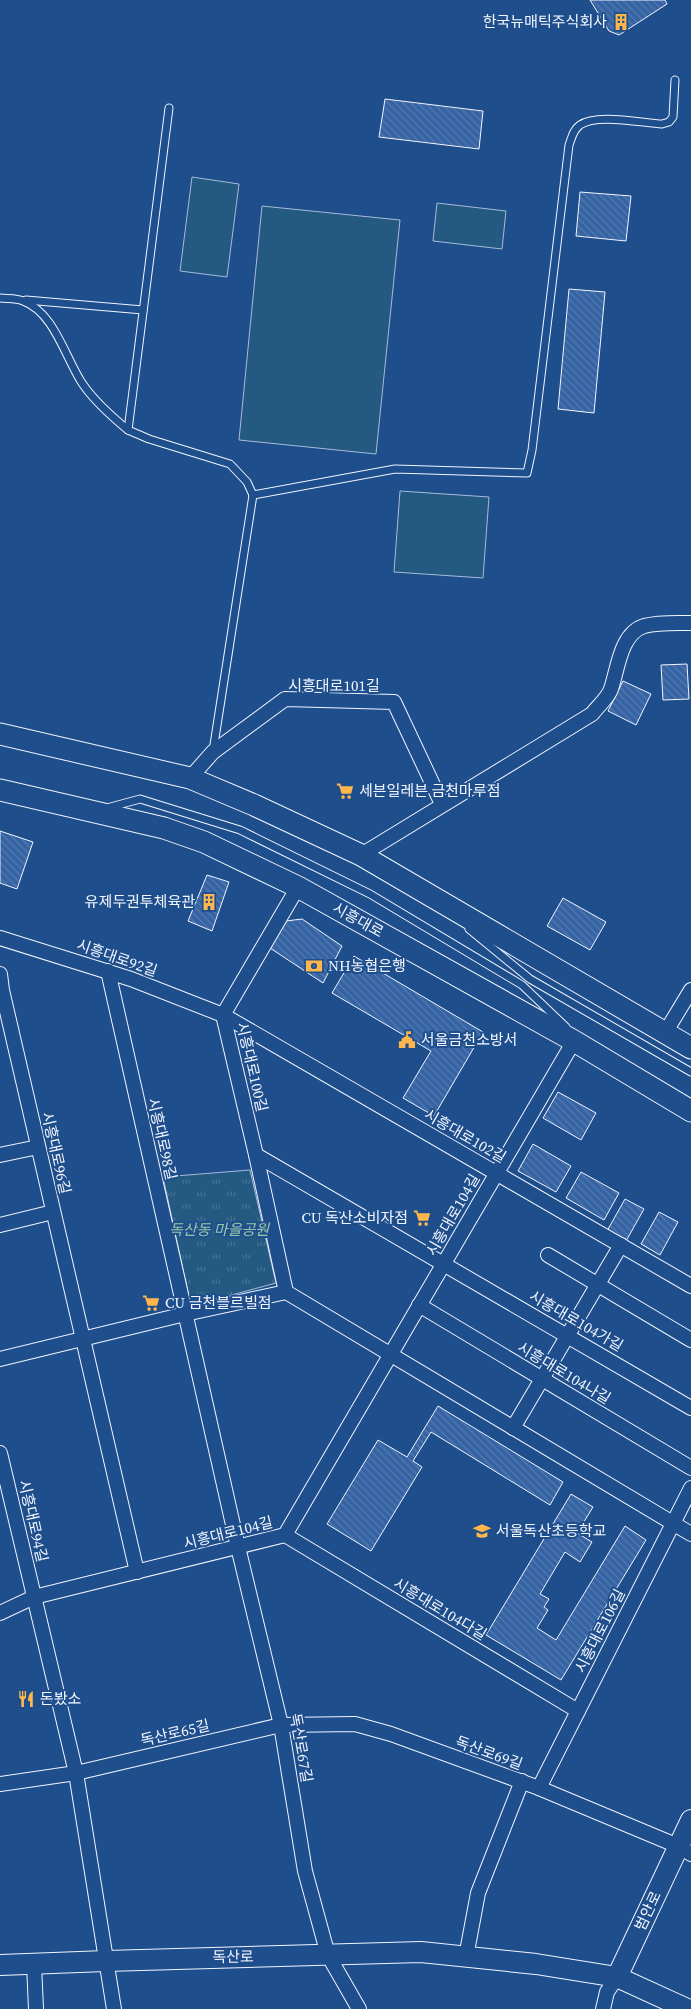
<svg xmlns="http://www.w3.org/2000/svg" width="691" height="2009" font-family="'Source Serif 4','Noto Sans KR',serif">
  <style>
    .park { fill: url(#park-tufts); stroke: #a8bbd7 }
    .pitch { fill: #245a82; stroke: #a8bbd7 }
    .building { fill: url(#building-back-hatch); stroke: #f2f6ff }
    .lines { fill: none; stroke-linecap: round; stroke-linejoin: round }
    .lane-casing { stroke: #f2f6ff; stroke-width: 9 }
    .street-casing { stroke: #f2f6ff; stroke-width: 16 }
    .secondary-casing { stroke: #f2f6ff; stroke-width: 22 }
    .primary-casing { stroke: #f2f6ff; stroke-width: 23 }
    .lane { stroke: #1f4e8c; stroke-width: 7 }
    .street { stroke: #1f4e8c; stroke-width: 14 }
    .secondary { stroke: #1f4e8c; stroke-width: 20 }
    .primary { stroke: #1f4e8c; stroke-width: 21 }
    .labels { text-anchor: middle; stroke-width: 4; stroke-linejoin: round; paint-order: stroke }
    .poi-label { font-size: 15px; fill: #f2f6ff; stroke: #1f4e8c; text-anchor: start }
    .street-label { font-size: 15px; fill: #f2f6ff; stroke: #1f4e8c }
    .park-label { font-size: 15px; font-style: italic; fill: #97c8a6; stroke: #1f4e8c }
  </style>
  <defs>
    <pattern id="park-tufts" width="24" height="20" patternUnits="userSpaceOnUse" patternTransform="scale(1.25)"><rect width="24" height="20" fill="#245a82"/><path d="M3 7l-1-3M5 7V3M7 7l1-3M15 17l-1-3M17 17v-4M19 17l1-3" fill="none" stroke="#447295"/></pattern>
    <pattern id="building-back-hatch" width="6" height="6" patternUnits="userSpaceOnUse" patternTransform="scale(1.25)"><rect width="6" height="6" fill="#3563a3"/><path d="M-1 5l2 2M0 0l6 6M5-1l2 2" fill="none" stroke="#537ab1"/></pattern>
  </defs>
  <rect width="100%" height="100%" fill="#1f4e8c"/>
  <path class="park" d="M250,1170l26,113 -85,23 -28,-129z"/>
  <g class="pitch">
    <path d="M192,177l47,7 -12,93 -47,-6z"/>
    <path d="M437,203l69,8 -4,38 -69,-8z"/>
    <path d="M262,206l138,14 -24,234 -137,-14z"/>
    <path d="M400,491l89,6 -6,81 -89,-6z"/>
  </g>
  <g class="building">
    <path d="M590,0h75l2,4 -48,31 -10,-4z"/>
    <path d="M385,99l98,12 -4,38 -100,-12z"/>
    <path d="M580,192l51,4 -5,45 -50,-5z"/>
    <path d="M569,289l36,3 -11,121 -36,-4z"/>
    <path d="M687,664l2,35 -26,1 -2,-35z"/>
    <path d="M623,681l28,13 -15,31 -28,-14z"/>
    <path d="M0,831l33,11 -16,47 -17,-6z"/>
    <path d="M207,875l22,7 -17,49 -24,-10z"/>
    <path d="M563,898l43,24 -16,28 -43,-24z"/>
    <path d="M302,919l40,27 -19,37 -53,-35 16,-27z"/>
    <path d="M354,956l129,76 -49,84 -31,-18 28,-47 -99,-58z"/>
    <path d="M558,1092l38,21 -15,27 -38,-22z"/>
    <path d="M533,1144l38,22 -15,26 -38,-21z"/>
    <path d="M581,1172l38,21 -15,27 -38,-22z"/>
    <path d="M625,1199l19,10 -18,32 -19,-10z"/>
    <path d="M659,1212l19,10 -18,33 -19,-11z"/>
    <path d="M438,1406l125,76 -13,23 -119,-73 -18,29 9,6 -51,84 -44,-27 51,-84 29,17z"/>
    <path d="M571,1494l22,13 -16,26 15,9 -12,20 -15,-10 -25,42 9,5 -5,8 4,3 -11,18 19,12 69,-114 21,14 -85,140 -75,-45z"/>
  </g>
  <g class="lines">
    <g class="lane-casing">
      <g id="lane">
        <path d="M169,108l-41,322 21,9 81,25 17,18 6,13"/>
        <path d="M0,298c7,1 16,0 23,3 31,11 42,56 59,82 12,18 29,33 46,47"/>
        <path d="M26,300l117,10"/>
        <path d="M213,751l40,-256 142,-26 132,4 5,-23 37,-305c3,-8 4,-15 11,-20 16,-12 62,-2 82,-1l7,-2 4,-5 2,-37"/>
        <path d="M107,808l33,-9 100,31 130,64 152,91 44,42"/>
        <path d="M469,929l61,50 161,93"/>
      </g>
    </g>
    <g class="street-casing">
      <g id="street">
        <path d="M190,778l23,-26 72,-53 109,3 48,102"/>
        <path d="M361,855l231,-141c6,-8 16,-16 19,-25 7,-20 9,-55 33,-63 15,-4 32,-3 47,-3"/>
        <path d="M298,887l-75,128 33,140 30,137 405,242"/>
        <path d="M0,938l131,41 92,36 468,271"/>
        <path d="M108,971l130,576 43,178 24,146 23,84 31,54"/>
        <path d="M0,974l2,16 135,582"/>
        <path d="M665,1033l26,-43"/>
        <path d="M0,1155l38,-8"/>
        <path d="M256,1155l435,253"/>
        <path d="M0,1225l53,-13"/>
        <path d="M548,1255l143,85"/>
        <path d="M419,1305l272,163"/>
        <path d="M0,1359l185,-45 101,-22"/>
        <path d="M513,1428l108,-183"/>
        <path d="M0,1453l76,320 38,236"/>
        <path d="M285,1535l293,176"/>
        <path d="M0,1613l34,-16 251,-62 289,-494"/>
        <path d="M0,1784l76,-11 205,-48 74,-1 36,10 148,54 139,58 13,8"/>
        <path d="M539,1788l152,-300"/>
        <path d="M466,1957l12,-64 44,-112"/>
        <path d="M34,1964l2,45"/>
        <path d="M603,2009l4,-17 10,-15"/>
      </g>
    </g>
    <g class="secondary-casing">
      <g id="secondary">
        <path d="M0,1965l106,-4 315,-9 115,12 81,13 70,32"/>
        <path d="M617,1977l74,-157"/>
      </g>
    </g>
    <g class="primary-casing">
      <g id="primary">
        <path d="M0,734l190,44 64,27 107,50 330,193"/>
        <path d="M0,790l164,38 40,14 94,45 276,154 117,70"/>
      </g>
    </g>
    <use href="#lane" class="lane"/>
    <use href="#street" class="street"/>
    <use href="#secondary" class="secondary"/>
    <use href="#primary" class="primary"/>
  </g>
  <defs>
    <g id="building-bare" transform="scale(1.35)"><path d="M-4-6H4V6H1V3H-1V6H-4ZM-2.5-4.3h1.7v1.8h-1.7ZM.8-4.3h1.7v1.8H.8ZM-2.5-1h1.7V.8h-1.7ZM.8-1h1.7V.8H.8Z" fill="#ffb74d" stroke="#1f4e8c" stroke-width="2.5" paint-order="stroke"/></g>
    <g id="supermarket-bare" transform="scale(1.35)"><path d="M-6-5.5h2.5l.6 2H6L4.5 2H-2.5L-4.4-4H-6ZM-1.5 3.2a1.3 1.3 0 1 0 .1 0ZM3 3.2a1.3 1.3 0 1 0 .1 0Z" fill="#ffb74d" stroke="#1f4e8c" stroke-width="2.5" paint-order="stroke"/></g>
    <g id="bank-bare" transform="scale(1.35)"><path d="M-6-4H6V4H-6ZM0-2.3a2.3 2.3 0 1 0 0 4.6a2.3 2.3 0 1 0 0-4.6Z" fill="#ffb74d" stroke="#1f4e8c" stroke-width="2.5" paint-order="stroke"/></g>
    <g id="civic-bare" transform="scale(1.35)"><path d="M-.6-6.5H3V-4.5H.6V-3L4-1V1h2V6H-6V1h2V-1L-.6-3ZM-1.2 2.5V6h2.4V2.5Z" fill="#ffb74d" stroke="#1f4e8c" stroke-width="2.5" paint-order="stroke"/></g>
    <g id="school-bare" transform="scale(1.35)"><path d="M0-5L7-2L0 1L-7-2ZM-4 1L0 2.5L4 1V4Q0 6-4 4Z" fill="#ffb74d" stroke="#1f4e8c" stroke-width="2.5" paint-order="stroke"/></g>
    <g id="restaurant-bare" transform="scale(1.35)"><path d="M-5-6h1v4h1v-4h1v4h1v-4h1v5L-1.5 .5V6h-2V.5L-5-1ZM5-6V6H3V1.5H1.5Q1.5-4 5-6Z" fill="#ffb74d" stroke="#1f4e8c" stroke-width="2.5" paint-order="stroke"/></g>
  </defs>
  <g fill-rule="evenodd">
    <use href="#building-bare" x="621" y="22"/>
    <use href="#supermarket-bare" x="345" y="791"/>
    <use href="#building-bare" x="209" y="902"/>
    <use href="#bank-bare" x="314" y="966"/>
    <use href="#civic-bare" x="407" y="1040"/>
    <use href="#supermarket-bare" x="422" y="1218"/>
    <use href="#supermarket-bare" x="151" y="1303"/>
    <use href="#school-bare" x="482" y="1531"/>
    <use href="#restaurant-bare" x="26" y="1699"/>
  </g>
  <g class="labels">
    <g class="poi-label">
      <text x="607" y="27" text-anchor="end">한국뉴매틱주식회사</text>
      <text x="359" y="796">세븐일레븐 금천마루점</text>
      <text x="195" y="907" text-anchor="end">유제두권투체육관</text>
      <text x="328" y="971">NH농협은행</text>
      <text x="421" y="1045">서울금천소방서</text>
      <text x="408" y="1223" text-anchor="end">CU 독산소비자점</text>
      <text x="165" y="1308">CU 금천블르빌점</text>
      <text x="496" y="1536">서울독산초등학교</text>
      <text x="40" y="1704">돈봤소</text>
    </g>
    <g class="street-label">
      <text x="334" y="691">시흥대로101길</text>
      <text transform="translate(358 920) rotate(29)" y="5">시흥대로</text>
      <text transform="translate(117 958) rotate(19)" y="5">시흥대로92길</text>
      <text transform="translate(252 1067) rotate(77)" y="5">시흥대로100길</text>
      <text transform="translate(465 1136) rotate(30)" y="5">시흥대로102길</text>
      <text transform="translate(162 1139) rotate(77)" y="5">시흥대로98길</text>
      <text transform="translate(56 1153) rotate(77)" y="5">시흥대로96길</text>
      <text transform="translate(453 1215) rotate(-60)" y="5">시흥대로104길</text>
      <text transform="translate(576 1321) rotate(30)" y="5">시흥대로104가길</text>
      <text transform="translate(564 1373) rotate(31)" y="5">시흥대로104나길</text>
      <text transform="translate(33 1521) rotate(77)" y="5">시흥대로94길</text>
      <text transform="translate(228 1533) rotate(-14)" y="5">시흥대로104길</text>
      <text transform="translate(440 1609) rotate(31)" y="5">시흥대로104다길</text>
      <text transform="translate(600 1631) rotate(-63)" y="5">시흥대로106길</text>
      <text transform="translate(175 1733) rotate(-13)" y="5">독산로65길</text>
      <text transform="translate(301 1748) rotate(80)" y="5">독산로67길</text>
      <text transform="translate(489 1753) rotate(20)" y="5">독산로69길</text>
      <text transform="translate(648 1911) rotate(-65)" y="5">범안로</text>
      <text transform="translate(233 1957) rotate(-1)" y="5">독산로</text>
    </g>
    <g class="park-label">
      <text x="219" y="1235">독산동 마을공원</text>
    </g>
  </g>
</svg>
